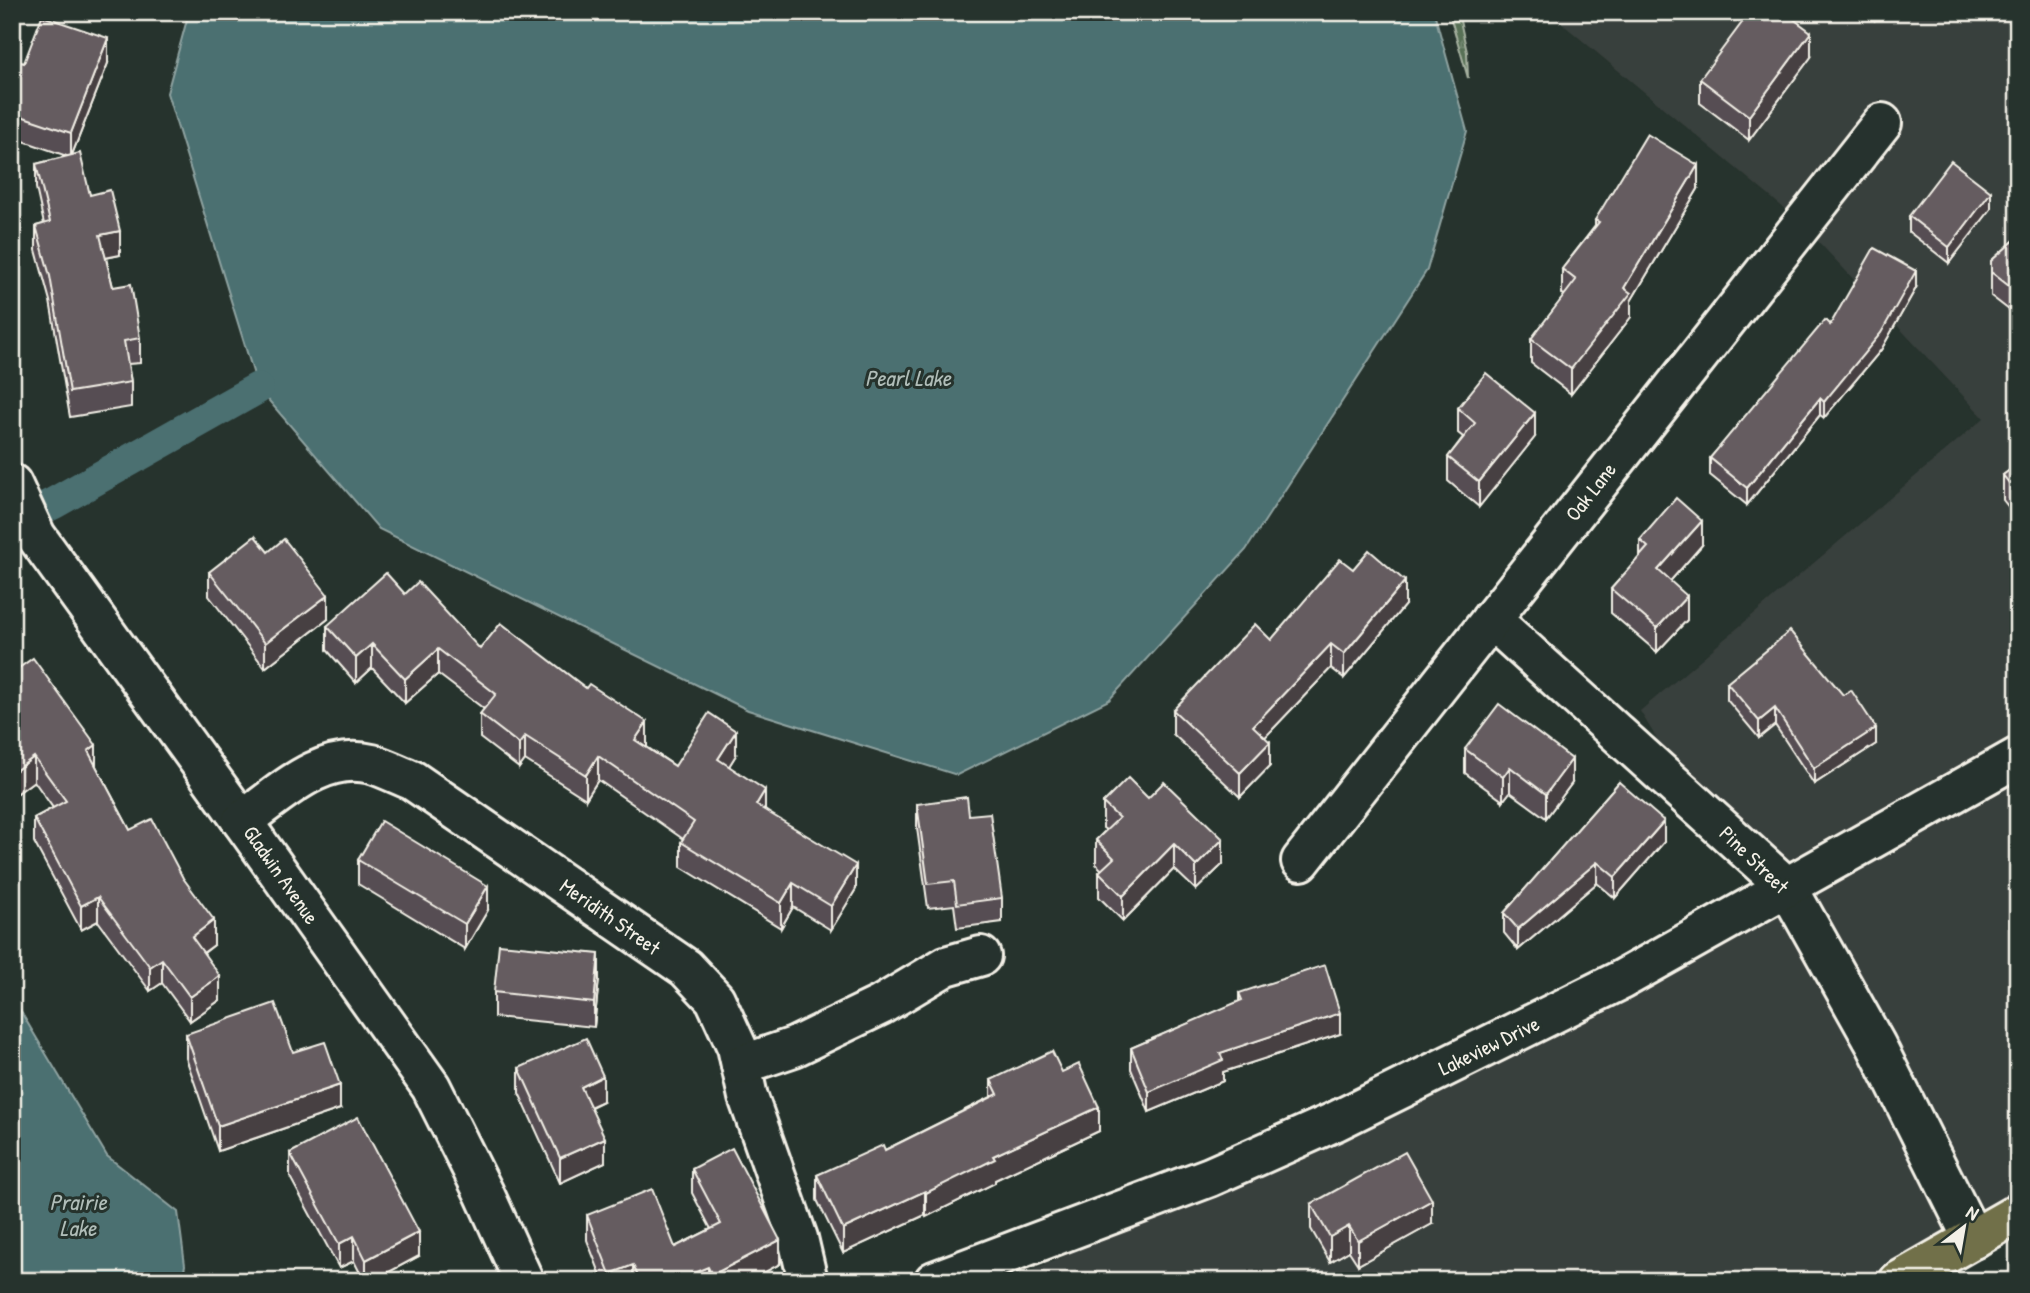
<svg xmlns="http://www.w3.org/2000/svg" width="2030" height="1293" font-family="'Patrick Hand',sans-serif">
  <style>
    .built { fill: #393f3c }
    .wetland { fill: url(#wetland-marsh); stroke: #a6b1a0; stroke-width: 2 }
    .water { fill: #4b6f71; stroke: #8fa3a1; stroke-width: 2 }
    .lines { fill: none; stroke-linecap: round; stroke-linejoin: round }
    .canal { stroke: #4b6f71; stroke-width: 32 }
    .minor-casing { stroke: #f4f1e8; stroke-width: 44 }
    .major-casing { stroke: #f4f1e8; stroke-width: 44 }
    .minor { stroke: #26332d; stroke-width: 38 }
    .major { stroke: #71704a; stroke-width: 38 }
    .wall { fill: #574e53; stroke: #f4f1e8; stroke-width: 2 }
    .shaded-wall { fill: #474043; stroke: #f4f1e8; stroke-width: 2 }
    .building { fill: #655b60; stroke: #f4f1e8; stroke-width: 2 }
    .labels { text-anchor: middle; stroke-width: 6; stroke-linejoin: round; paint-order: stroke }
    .street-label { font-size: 21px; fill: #f4f1e8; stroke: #26332d }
    .water-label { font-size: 23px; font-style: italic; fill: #b0bdb8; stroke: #26332d }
  </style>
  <defs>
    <pattern id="wetland-marsh" width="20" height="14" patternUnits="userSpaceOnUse" patternTransform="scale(1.75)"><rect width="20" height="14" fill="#587157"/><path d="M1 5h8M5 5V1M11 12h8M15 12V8" fill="none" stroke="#71866f"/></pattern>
  </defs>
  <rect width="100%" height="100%" fill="#26332d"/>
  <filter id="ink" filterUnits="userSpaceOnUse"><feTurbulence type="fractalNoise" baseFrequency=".0143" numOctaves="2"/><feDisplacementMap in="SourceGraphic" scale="14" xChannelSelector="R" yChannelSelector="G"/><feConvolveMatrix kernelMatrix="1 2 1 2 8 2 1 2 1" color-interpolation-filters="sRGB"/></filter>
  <g filter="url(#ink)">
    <g class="built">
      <path d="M1548,12h470v726l-226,130 -126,-114 -26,-43 344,-293 -171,-182 92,-117 -24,-20 -90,115z"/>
      <path d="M2018,776v418l-37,22 -170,-321z"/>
      <path d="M1781,911l80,143 90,179 -86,48h-857l154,-68z"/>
    </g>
    <path class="wetland" d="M1449,12h9l9,40 1,26z"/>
    <g class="water">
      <path d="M189,12h1245l33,119 -40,139 -181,280 -137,150 -152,75 -209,-65 -369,-181 -121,-141 -91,-295z"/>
      <path d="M12,997l95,159 71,56 7,53 -3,16h-170z"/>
    </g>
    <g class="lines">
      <path class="canal" d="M12,523l42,-20 204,-115"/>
      <g class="minor-casing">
        <g id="minor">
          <path d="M12,484l24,52 206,285 189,266 53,106 40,88"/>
          <path d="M1491,619l297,269 88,157 97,194"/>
          <path d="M242,821c38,-27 80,-70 130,-57 13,4 27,11 40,16l274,188 29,31 22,48 11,50 50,141 10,43"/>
          <path d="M1301,861l581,-738"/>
          <path d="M741,1065l53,-18 87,-42 65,-39 35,-10"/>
          <path d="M934,1281l276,-104 124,-55 287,-142 397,-223"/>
        </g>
      </g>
      <g class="major-casing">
        <path id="major" d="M1899,1281l119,-68"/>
      </g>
      <use href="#minor" class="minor"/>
      <use href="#major" class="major"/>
    </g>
    <g class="wall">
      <path d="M1869,12h16l-10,8z"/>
      <path d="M1811,57l-62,83 -49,-37v-24z"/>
      <path d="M12,60l12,3h84l-36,92 18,40 30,60 -14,3 7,29 27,51v25l-12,1 3,18v25l-61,10 -20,-116 -14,-51v-24l8,-2 -8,-36v-24l31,-8 -55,-19z"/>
      <path d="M1698,189l-67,112v16l-60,77 -40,-31v-24l34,-44 -3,-1v-25l33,-43v-6z"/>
      <path d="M1991,209l-42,54 -40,-31v-16z"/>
      <path d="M2018,237v80l-27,-21v-35z"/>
      <path d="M1916,288l-35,62 -57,68 -4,-3 -73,90 -37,-30v-17l120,-133z"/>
      <path d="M1458,408l77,29 -56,70 -31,-26v-24l15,-20 -5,-4z"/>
      <path d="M2018,464v55l-15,-19v-25z"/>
      <path d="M1640,540l62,5 -32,36 17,39 -30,32 -46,-39v-24l29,-32z"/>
      <path d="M268,552l60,67 -63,49 -56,-72v-24z"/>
      <path d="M1353,569l52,36 -61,73 -13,-10 -66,69 5,29 -30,31 -67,-63v-24l98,-70z"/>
      <path d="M405,594l75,55 167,98 28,19 61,-11 -7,11 36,44 91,79 -25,41 -38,-23 -12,21 -100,-61v-25l2,-3 -85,-59 -12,19 -61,-39 -6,8 -39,-30v-24l4,-5 -46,-35 -33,29 -33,-35 -16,15 -29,-33v-24z"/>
      <path d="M12,673l84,93 34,64 84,115 -10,8 16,47 -30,21 -28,-38 -12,8 -52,-70 -17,9 -47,-88v-24l19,-10 -19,-27 -19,14 -3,-4z"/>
      <path d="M1727,683l116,12 33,49 -62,40 -39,-59 -16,13 -32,-38z"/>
      <path d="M1465,749l107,34 -26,35 -36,-26 -7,9 -38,-28z"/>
      <path d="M1619,782l45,60 -49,56 -18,-15 -79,67 -14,-17v-20z"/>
      <path d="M1148,798l75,66 -27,26 -22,-21 -51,52 -24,-24v-25l3,-2 -6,-6v-24l10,-10 -3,-2v-25z"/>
      <path d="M917,804l52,11 33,83v24l-45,6 -3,-23 -26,3 -11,-80z"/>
      <path d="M358,860l130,50 -23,39 -107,-65z"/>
      <path d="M599,979l-5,48 -100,-10v-25z"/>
      <path d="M1239,993l101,41 -117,38v9l-74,31 -18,-43v-21l108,-46z"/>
      <path d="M186,1034l154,75 -122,42 -32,-93z"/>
      <path d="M519,1068l84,33 -12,6 14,55 -45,21 -41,-90z"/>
      <path d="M1062,1072l37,59 -104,49v3l-69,34 -1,-2 -82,38 -26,-53v-25l68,-25 106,-53v-17z"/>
      <path d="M290,1153l129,103 -47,25h-8l-10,-20 -15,7 -49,-91z"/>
      <path d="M692,1169l88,95 -32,17h-145l-16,-41v-25l88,32 36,-18 -19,-36z"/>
      <path d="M1311,1204l121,20 -74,41 -9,-14 -19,11 -19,-33z"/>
    </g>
    <g class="shaded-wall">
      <path d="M1875,12h10l-10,8z"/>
      <path d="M1811,32v25l-62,83v-24z"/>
      <path d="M108,38v25l-37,94v-24z"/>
      <path d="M1698,165v24l-67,112v16l-60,77v-25l53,-81z"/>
      <path d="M1991,192v17l-42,54v-16z"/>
      <path d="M120,231v24l-20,4v-24z"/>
      <path d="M1916,271v17l-35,62 -57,68v-16z"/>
      <path d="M1820,398v17l-73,90v-17z"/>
      <path d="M1535,413v24l-56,70v-25z"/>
      <path d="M1702,521v24l-44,50v-25z"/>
      <path d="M1405,581v24l-61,73v-24z"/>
      <path d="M328,595v24l-63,49v-25z"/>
      <path d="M1687,596v24l-30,32v-24z"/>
      <path d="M372,644v24l-16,15v-25z"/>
      <path d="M1331,644v24l-78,82v-24z"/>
      <path d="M438,649v25l-33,29v-24z"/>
      <path d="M1775,708v17l-16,13v-17z"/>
      <path d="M647,722v25l-12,17v-24z"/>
      <path d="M1876,728v16l-62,40v-16z"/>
      <path d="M736,731v24l-18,29v-25z"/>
      <path d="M525,736v24l-6,8v-24z"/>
      <path d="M1270,742v24l-30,31v-24z"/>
      <path d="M96,745v25l-8,-19z"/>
      <path d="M598,756v24l-12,19v-24z"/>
      <path d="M34,757v24l-19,14v-24z"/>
      <path d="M1572,759v24l-26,35v-24z"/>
      <path d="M1510,767v25l-7,9v-24z"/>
      <path d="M765,790v24l-9,-9z"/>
      <path d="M1664,821v21l-49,56v-21z"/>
      <path d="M1223,839v25l-27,26v-24z"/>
      <path d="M1174,844v25l-51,52v-25z"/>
      <path d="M1597,862v21l-79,67v-21z"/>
      <path d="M856,865v24l-25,41v-24z"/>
      <path d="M793,883v24l-12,21v-25z"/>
      <path d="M488,886v24l-23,39v-25z"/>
      <path d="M98,897v24l-17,9v-24z"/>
      <path d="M214,920v25l-22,16v-24z"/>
      <path d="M599,954v25l-5,48v-24z"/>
      <path d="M162,959v24l-12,8v-24z"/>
      <path d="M220,976v24l-30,21v-24z"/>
      <path d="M1340,1013v21l-117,38v9l-74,31v-20l71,-39z"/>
      <path d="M603,1076v25l-22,10v-24z"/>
      <path d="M340,1085v24l-122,42v-25z"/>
      <path d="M1099,1107v24l-104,49v3l-69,34v-24l67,-37z"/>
      <path d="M605,1138v24l-45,21v-25z"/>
      <path d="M925,1191v24l-82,38v-24z"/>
      <path d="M1432,1200v24l-74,41v-24z"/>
      <path d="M1349,1226v25l-19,11v-25z"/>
      <path d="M419,1232v24l-47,25h-6v-21z"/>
      <path d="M354,1236v25l-15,7v-24z"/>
      <path d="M780,1240v24l-32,17h-36v-6z"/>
      <path d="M633,1265v16h-23v-7z"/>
      <path d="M708,1267v14h-34z"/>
    </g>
    <g class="building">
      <path d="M1750,12h34l27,20 -62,84 -49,-37z"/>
      <path d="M42,16l66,22 -37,95 -59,-20v-53l12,3z"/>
      <path d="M1647,134l51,31 -74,123 7,5 -60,76 -40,-30 45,-59 -14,-11 37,-47 -4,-2z"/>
      <path d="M80,153l10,42 20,-5 10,41 -20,4 13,52 18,-3 9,54 -16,3 7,41 -61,10 -20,-116 -14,-50 14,-4 -14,-58z"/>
      <path d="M1951,161l40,31 -42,55 -40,-31z"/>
      <path d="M2018,237v56l-27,-21v-11z"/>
      <path d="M1874,248l42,23 -35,62 -57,69 -4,-4 -73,90 -37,-30 115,-138 5,5z"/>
      <path d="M1486,373l49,40 -56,69 -31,-25 27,-34 -17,-15z"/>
      <path d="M2018,464v31l-15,-20z"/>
      <path d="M1676,498l26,23 -44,49 29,26 -30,32 -46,-39 37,-42 -8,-7z"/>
      <path d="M255,536l13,16 16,-13 44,56 -63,48 -56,-71z"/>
      <path d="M1369,550l36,31 -61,73 -13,-10 -78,82 17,16 -30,31 -67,-63 82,-86 16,16 69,-81 13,10z"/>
      <path d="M386,573l19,21 13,-12 62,67 21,-26 85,65 3,-4 58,38 -12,18 40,26 34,-53 27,18 -18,28 47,31 -9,15 100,60 -25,41 -38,-23 -12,20 -100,-61 13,-20 -96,-66 -12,19 -61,-39 -6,8 -39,-30 16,-20 -58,-45 -33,30 -33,-35 -16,14 -29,-32z"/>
      <path d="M1790,631l53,64 8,-5 25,38 -62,40 -39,-60 -16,13 -32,-38z"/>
      <path d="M33,658l63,87 -8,6 42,79 22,-11 31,59 31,42 -22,17 28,39 -30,21 -28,-38 -12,8 -52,-70 -17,9 -47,-88 32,-17 -32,-44 -19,14 -3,-4v-94z"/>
      <path d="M1499,704l73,55 -26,35 -36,-27 -7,10 -38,-28z"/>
      <path d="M1128,778l20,20 16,-16 59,57 -27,27 -22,-22 -51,52 -24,-24 15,-14 -18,-18 23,-22 -16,-15z"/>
      <path d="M1619,782l45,39 -49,56 -18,-15 -79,67 -14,-16z"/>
      <path d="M967,797l2,18 21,-2 12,85 -45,6 -3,-23 -26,3 -11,-80z"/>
      <path d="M381,821l107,65 -23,38 -107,-64z"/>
      <path d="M499,944l100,10 -5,49 -100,-11z"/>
      <path d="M1325,965l15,48 -120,40 3,7 -74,32 -18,-44 111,-48 -3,-7z"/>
      <path d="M275,1003l18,49 32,-10 15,43 -122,41 -32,-92z"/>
      <path d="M586,1038l17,38 -22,11 24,51 -45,20 -41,-90z"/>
      <path d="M1052,1051l10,21 17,-8 20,43 -106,49 2,3 -69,34 -1,-2 -82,38 -26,-54 66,-30 2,5 113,-56 -7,-14z"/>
      <path d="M358,1117l61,115 -53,28 -12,-24 -15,8 -49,-91z"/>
      <path d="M732,1148l48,92 -68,35 -4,-8 -34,14h-34l-7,-16 -23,9 -23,-59 65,-26 23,58 46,-23 -29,-55z"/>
      <path d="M1405,1152l27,48 -74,41 -9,-15 -19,11 -19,-33z"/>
    </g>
  </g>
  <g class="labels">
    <g class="street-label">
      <text transform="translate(1591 492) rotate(-52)" y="7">Oak Lane</text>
      <text transform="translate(1754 860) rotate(44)" y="7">Pine Street</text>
      <text transform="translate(281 875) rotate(55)" y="7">Gladwin Avenue</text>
      <text transform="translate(610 917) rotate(35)" y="7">Meridith Street</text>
      <text transform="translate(1489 1046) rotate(-26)" y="7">Lakeview Drive</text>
    </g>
    <g class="water-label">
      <text x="908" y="386">Pearl Lake</text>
      <text x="78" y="1210">Prairie<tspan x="78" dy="26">Lake</tspan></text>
    </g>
  </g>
  <rect width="2030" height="1293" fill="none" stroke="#26332d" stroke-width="42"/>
  <rect x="21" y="21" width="1988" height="1251" fill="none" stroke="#f4f1e8" stroke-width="2.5" filter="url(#ink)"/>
  <g transform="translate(1964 1227) rotate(31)" stroke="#26332d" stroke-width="5" paint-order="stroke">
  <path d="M0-5L12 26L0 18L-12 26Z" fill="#f4f1e8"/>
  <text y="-10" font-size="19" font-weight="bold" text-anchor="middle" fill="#f4f1e8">N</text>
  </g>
</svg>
